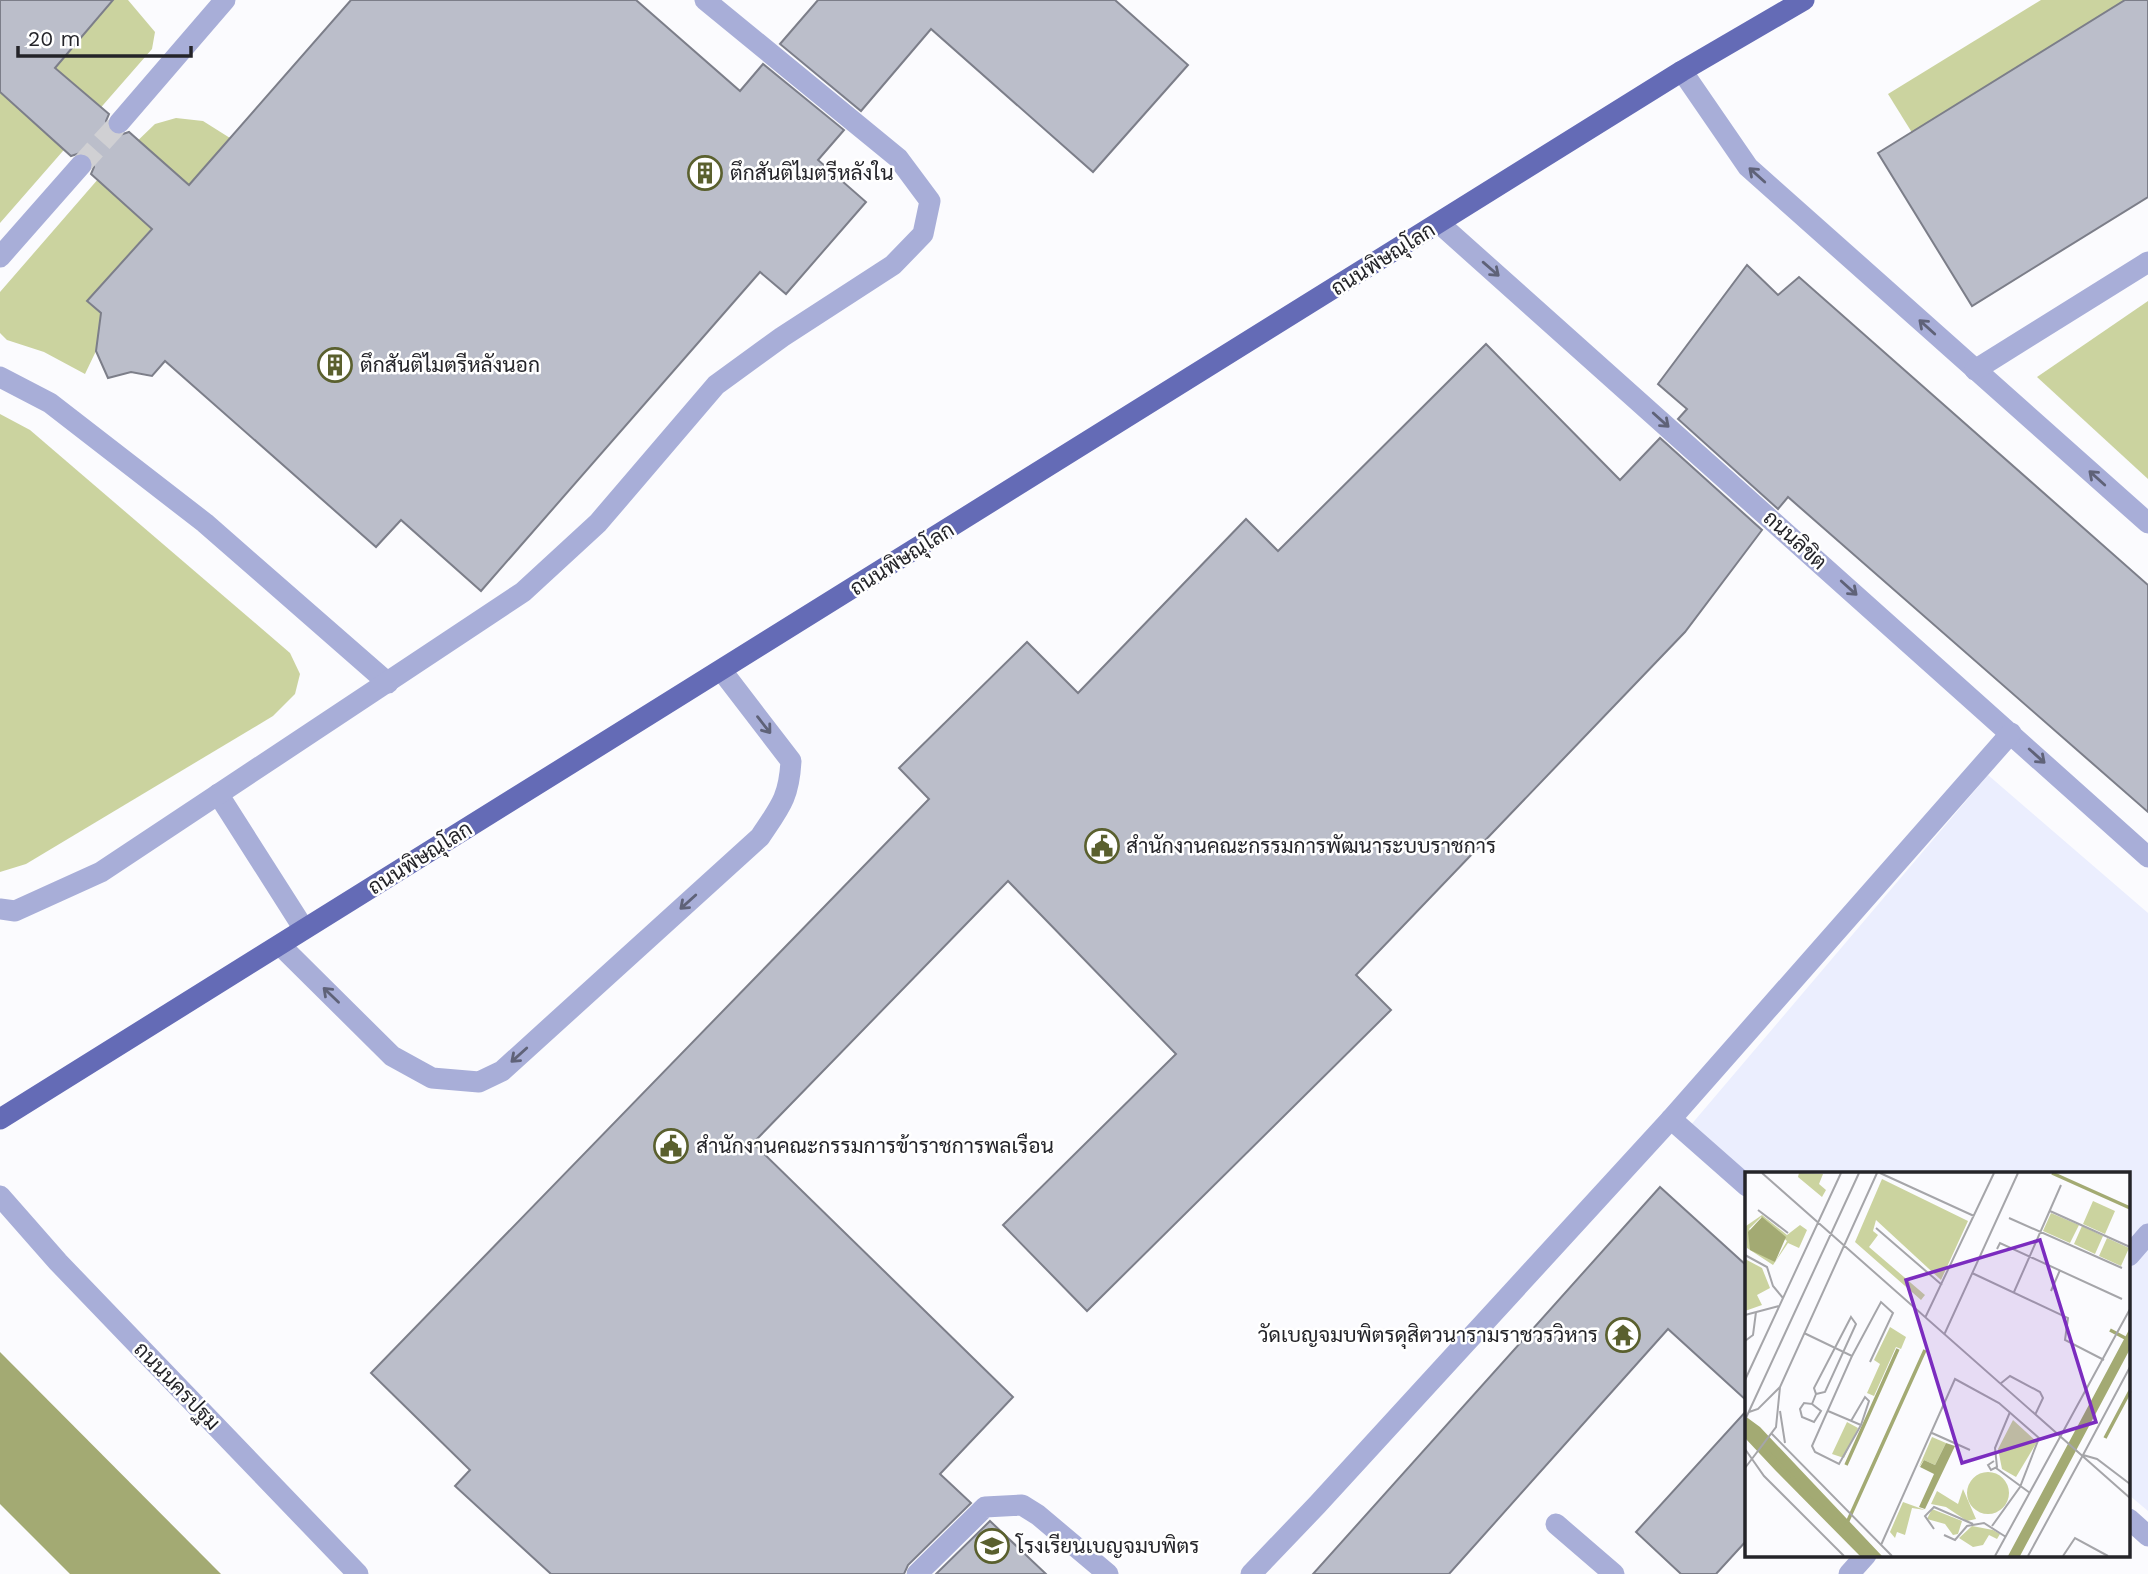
<svg xmlns="http://www.w3.org/2000/svg" width="2148" height="1574" font-family="'Work Sans',Sarabun,sans-serif">
  <style>
    .built { fill: #ebeefe }
    .green { fill: #cbd39f }
    .water { fill: #a3aa73 }
    .building { fill: #bbbeca; stroke: #7c7e89; stroke-width: 2 }
    .lines { fill: none; stroke-linecap: round; stroke-linejoin: round }
    .minor-tunnel { stroke: #d0d0d3; stroke-width: 21; stroke-dasharray: 21 10; stroke-linecap: butt }
    .minor { stroke: #a8aed8; stroke-width: 21 }
    .major { stroke: #646bb6; stroke-width: 21 }
    .oneway { stroke: #5f6278 }
    .labels { text-anchor: middle; stroke-width: 5; stroke-linejoin: round; paint-order: stroke }
    .poi-label { font-size: 21px; fill: #242429; stroke: #fff; text-anchor: start }
    .street-label { font-size: 21px; fill: #242429; stroke: #fff }
    .inset-river { fill: none; stroke: #a3aa73; stroke-width: 3.5 }
    .inset-road { fill: none; stroke: #a5a5a9; stroke-width: 2 }
    .view { fill: #7b2cbf; fill-opacity: 0.15; stroke: #7b2cbf; stroke-width: 3.5 }
    .inset-edge { fill: none; stroke: #242429; stroke-width: 3.5 }
  </style>
  <rect width="100%" height="100%" fill="#fbfbfe"/>
  <path class="built" d="M1988,775l160,138v598l-19,-16v-322h-382l-57,-47z"/>
  <g class="green">
    <path d="M99,0h29l27,32 -3,17 -152,174v-156l51,6 48,-56z"/>
    <path d="M2041,0h107l-224,152 -36,-58z"/>
    <path d="M176,118l27,3 27,17 -142,163 20,18 -9,10 -3,22 -11,23 -41,-22 -37,-12 -7,-7v-41l99,-114 56,-54z"/>
    <path d="M2148,301v178l-111,-102z"/>
    <path d="M0,414l30,16 260,223 10,21 -5,20 -22,22 -247,148 -26,8z"/>
  </g>
  <path class="water" d="M0,1352l221,222h-151l-70,-70z"/>
  <g class="building">
    <path d="M0,0h113l-58,68 54,46 -3,7 4,11 7,4 12,-4 60,53 162,-185h285l104,91 23,-27 81,66 -26,30 48,42 -80,92 -26,-22 -279,319 -80,-71 -25,27 -211,-186 -13,15 -21,-4 -23,6 -12,-27 5,-38 -14,-12 65,-72 -61,-55 3,-7 -4,-11 -7,-4 -12,4 -71,-64z"/>
    <path d="M818,0h297l73,65 -95,107 -162,-143 -70,82 -81,-67z"/>
    <path d="M2125,0h23v197l-176,109 -94,-153z"/>
    <path d="M1747,265l31,30 21,-18 349,308v227l-360,-315 -10,12 -100,-90 9,-10 -29,-25z"/>
    <path d="M1486,344l134,136 40,-42 102,92 -77,102 -329,343 35,35 -304,301 -84,-86 173,-171 -168,-173 -255,262 260,254 -73,77 31,29 -63,62 -4,9h-353l-96,-88 15,-16 -99,-97 558,-574 -30,-31 128,-126 51,51 168,-174 32,32z"/>
    <path d="M1660,1187l87,79v135l-79,-72 -219,245h-136z"/>
    <path d="M1747,1410v130l-31,34h-35l-45,-42z"/>
    <path d="M990,1521l56,53h-110z"/>
  </g>
  <g class="lines">
    <path class="minor-tunnel" d="M81,165l38,-42"/>
    <g class="minor">
      <path d="M1682,71l66,96 400,356"/>
      <path d="M119,123l106,-123"/>
      <path d="M1440,224l708,633"/>
      <path d="M0,257l81,-92"/>
      <path d="M1975,370l173,-108"/>
      <path d="M0,377l50,26 155,120 183,160"/>
      <path d="M218,794l86,135"/>
      <path d="M0,909l15,2 86,-39 422,-280 75,-69 118,-138 66,-48 111,-72 30,-31 7,-33 -32,-43 -193,-158"/>
      <path d="M280,945l112,111 40,22 47,4 23,-11 258,-234c20,-30 29,-39 31,-76l-69,-90"/>
      <path d="M1671,1119l76,67"/>
      <path d="M0,1196l58,66 300,312"/>
      <path d="M2129,1256l19,-22"/>
      <path d="M2129,1519l19,17"/>
      <path d="M1556,1524l58,50"/>
      <path d="M917,1574l68,-67 37,-2 16,10 70,59"/>
      <path d="M1251,1574l66,-69 354,-386 340,-386"/>
      <path d="M1849,1574l17,-19"/>
    </g>
    <path class="major" d="M0,1119l1682,-1048 122,-71"/>
  </g>
  <defs><path id="oneway-shaft" d="M-6 0H5M1.5-3L5.5 0L1.5 3" fill="none" stroke-width="1.6" stroke-linecap="round" stroke-linejoin="round" transform="scale(1.75)"/></defs>
  <g class="oneway">
    <use href="#oneway-shaft" transform="translate(1757 175) rotate(-138)"/>
    <use href="#oneway-shaft" transform="translate(1491 269) rotate(41)"/>
    <use href="#oneway-shaft" transform="translate(1927 327) rotate(-138)"/>
    <use href="#oneway-shaft" transform="translate(1661 420) rotate(42)"/>
    <use href="#oneway-shaft" transform="translate(2097 478) rotate(-138)"/>
    <use href="#oneway-shaft" transform="translate(1849 588) rotate(42)"/>
    <use href="#oneway-shaft" transform="translate(764 725) rotate(52)"/>
    <use href="#oneway-shaft" transform="translate(2037 756) rotate(42)"/>
    <use href="#oneway-shaft" transform="translate(688 902) rotate(138)"/>
    <use href="#oneway-shaft" transform="translate(331 995) rotate(-136)"/>
    <use href="#oneway-shaft" transform="translate(519 1055) rotate(138)"/>
  </g>
  <defs>
    <g id="building-ring" transform="scale(1.75)"><circle r="9.5" fill="#fff" stroke="#5a602e" stroke-width="1.5"/><path d="M-4-6H4V6H1V3H-1V6H-4ZM-2.5-4.3h1.7v1.8h-1.7ZM.8-4.3h1.7v1.8H.8ZM-2.5-1h1.7V.8h-1.7ZM.8-1h1.7V.8H.8Z" fill="#5a602e"/></g>
    <g id="civic-ring" transform="scale(1.75)"><circle r="9.5" fill="#fff" stroke="#5a602e" stroke-width="1.5"/><path d="M-.6-6.5H3V-4.5H.6V-3L4-1V1h2V6H-6V1h2V-1L-.6-3ZM-1.2 2.5V6h2.4V2.5Z" fill="#5a602e"/></g>
    <g id="temple-ring" transform="scale(1.75)"><circle r="9.5" fill="#fff" stroke="#5a602e" stroke-width="1.5"/><path d="M0-6L5-2H3V0L6.5 2.5H4V6H1.5V3h-3V6H-4V2.5H-6.5L-3 0V-2H-5Z" fill="#5a602e"/></g>
    <g id="school-ring" transform="scale(1.75)"><circle r="9.5" fill="#fff" stroke="#5a602e" stroke-width="1.5"/><path d="M0-5L7-2L0 1L-7-2ZM-4 1L0 2.5L4 1V4Q0 6-4 4Z" fill="#5a602e"/></g>
  </defs>
  <g fill-rule="evenodd">
    <use href="#building-ring" x="705" y="173"/>
    <use href="#building-ring" x="335" y="365"/>
    <use href="#civic-ring" x="1102" y="846"/>
    <use href="#civic-ring" x="671" y="1146"/>
    <use href="#temple-ring" x="1623" y="1335"/>
    <use href="#school-ring" x="992" y="1546"/>
  </g>
  <g class="labels">
    <g class="poi-label">
      <text x="730" y="180">ตึกสันติไมตรีหลังใน</text>
      <text x="360" y="372">ตึกสันติไมตรีหลังนอก</text>
      <text x="1126" y="853">สำนักงานคณะกรรมการพัฒนาระบบราชการ</text>
      <text x="696" y="1153">สำนักงานคณะกรรมการข้าราชการพลเรือน</text>
      <text x="1598" y="1342" text-anchor="end">วัดเบญจมบพิตรดุสิตวนารามราชวรวิหาร</text>
      <text x="1016" y="1553">โรงเรียนเบญจมบพิตร</text>
    </g>
    <g class="street-label">
      <text transform="translate(1383 259) rotate(-32)" y="7">ถนนพิษณุโลก</text>
      <text transform="translate(1795 540) rotate(42)" y="7">ถนนลิขิต</text>
      <text transform="translate(902 559) rotate(-32)" y="7">ถนนพิษณุโลก</text>
      <text transform="translate(420 858) rotate(-32)" y="7">ถนนพิษณุโลก</text>
      <text transform="translate(177 1386) rotate(46)" y="7">ถนนนครปฐม</text>
    </g>
  </g>
  <g transform="translate(1745 1172)">
    <rect width="385" height="385" fill="#fbfbfe"/>
    <path d="M54,1l24,1 -4,10 7,6 -4,7 -24,-20zM137,7l86,42 -27,59 -65,-60 -3,11 5,4 -9,12 56,48 -4,5 -66,-58zM348,29l22,10 -10,23 -22,-10zM306,41l28,12 -9,18 -27,-12zM17,43l25,20 13,-10 7,5 -8,18 -11,-5 -15,22 -26,-17 -1,-22zM16,45l26,24 -12,21 -26,-33zM337,54l21,10 -8,18 -21,-10zM362,66l22,10 -8,18 -22,-10zM0,87l17,9 8,20 -13,7 5,10 -17,6zM145,155l16,10 -5,12 -5,-2 -22,49 -7,-3 13,-29 -6,-4zM268,248l24,22 -21,35 -14,-8 -4,-20zM102,250l11,6 -14,30 -12,-4zM187,265l14,6 -11,22 -11,-5 -5,7zM222 321a21 21 0 1 1 42 0a21 21 0 1 1-42 0ZM218,317l13,30 -9,2 -21,-14 -15,-3 6,-13 21,13zM158,330l22,8 -13,-2 -7,27 -8,-3 -2,6 -5,-6zM187,337l30,12 -4,13 -5,1 -8,-11 -18,-5zM227,354l21,4 7,4 -3,5 -8,-4 -6,10 -10,2 -14,-9z" fill="#cbd39f" fill-rule="evenodd"/>
    <path d="M17,45l24,20 -11,25 -25,-12 -2,-18zM385,156v21l-110,207h-12zM0,244l15,11 122,129h-22l-84,-85 -31,-33zM201,271l9,3 -30,63 -6,-2 15,-33 -14,-7 4,-7 11,5z" fill="#a3aa73"/>
    <path class="inset-river" d="M307,1l78,35M365,158l19,10M360,266l25,-47M18,275l32,33 6,13 20,13 49,50M101,293l52,-116M101,353l79,-175"/>
    <path class="inset-road" d="M17,1l368,325M135,1l94,43M13,38l30,23M305,39l80,36M264,46l113,50M131,56l66,57M252,77l3,-6 122,56M0,83l22,12 6,19 10,12M227,101l96,45 -3,22 39,20M306,119l9,-21M269,120l47,-107M0,143l34,-9M106,145l5,7 -31,68 -9,2 -2,-6zM180,146l69,-145M59,161l48,23 -40,90 3,6 24,12 22,-39 -33,-14M199,163l74,-162M0,169l8,-6 3,-23M107,184l29,-54 12,11 -23,49M0,208l96,-207M255,212l10,-8 30,16 3,6 -8,17M67,232l9,7 -7,11 -12,-5 -2,-8 4,-6 8,1 4,-10M35,239l5,32M4,240l9,-3 22,-22M0,248l114,-247M106,249l14,-24 4,4 -8,24M187,261l38,17M27,262l120,122M0,277l19,27 80,80M338,283l47,-88M338,283l14,4 33,25M249,289l-6,4 3,5 6,-3 -2,-19 15,-36M0,296l31,-41 4,-40 97,-214M251,296l34,25M189,357l-9,-13 9,-9 39,17M199,363l11,5 12,-14 17,-3 22,14M136,373l74,-166 44,24 40,35 -19,49 -28,39M250,384l135,-247M283,384l55,-101M318,384l12,-18 33,18"/>
    <path class="view" d="M295,68l56,182 -134,41 -56,-183z"/>
    <rect width="385" height="385" class="inset-edge"/>
  </g>
  <path d="M18 46v10h173v-10" fill="none" stroke="#242429" stroke-width="3.5"/>
  <text x="28" y="46" font-size="21" fill="#242429" stroke="#ffffff" stroke-width="5" paint-order="stroke">20 m</text>
</svg>
